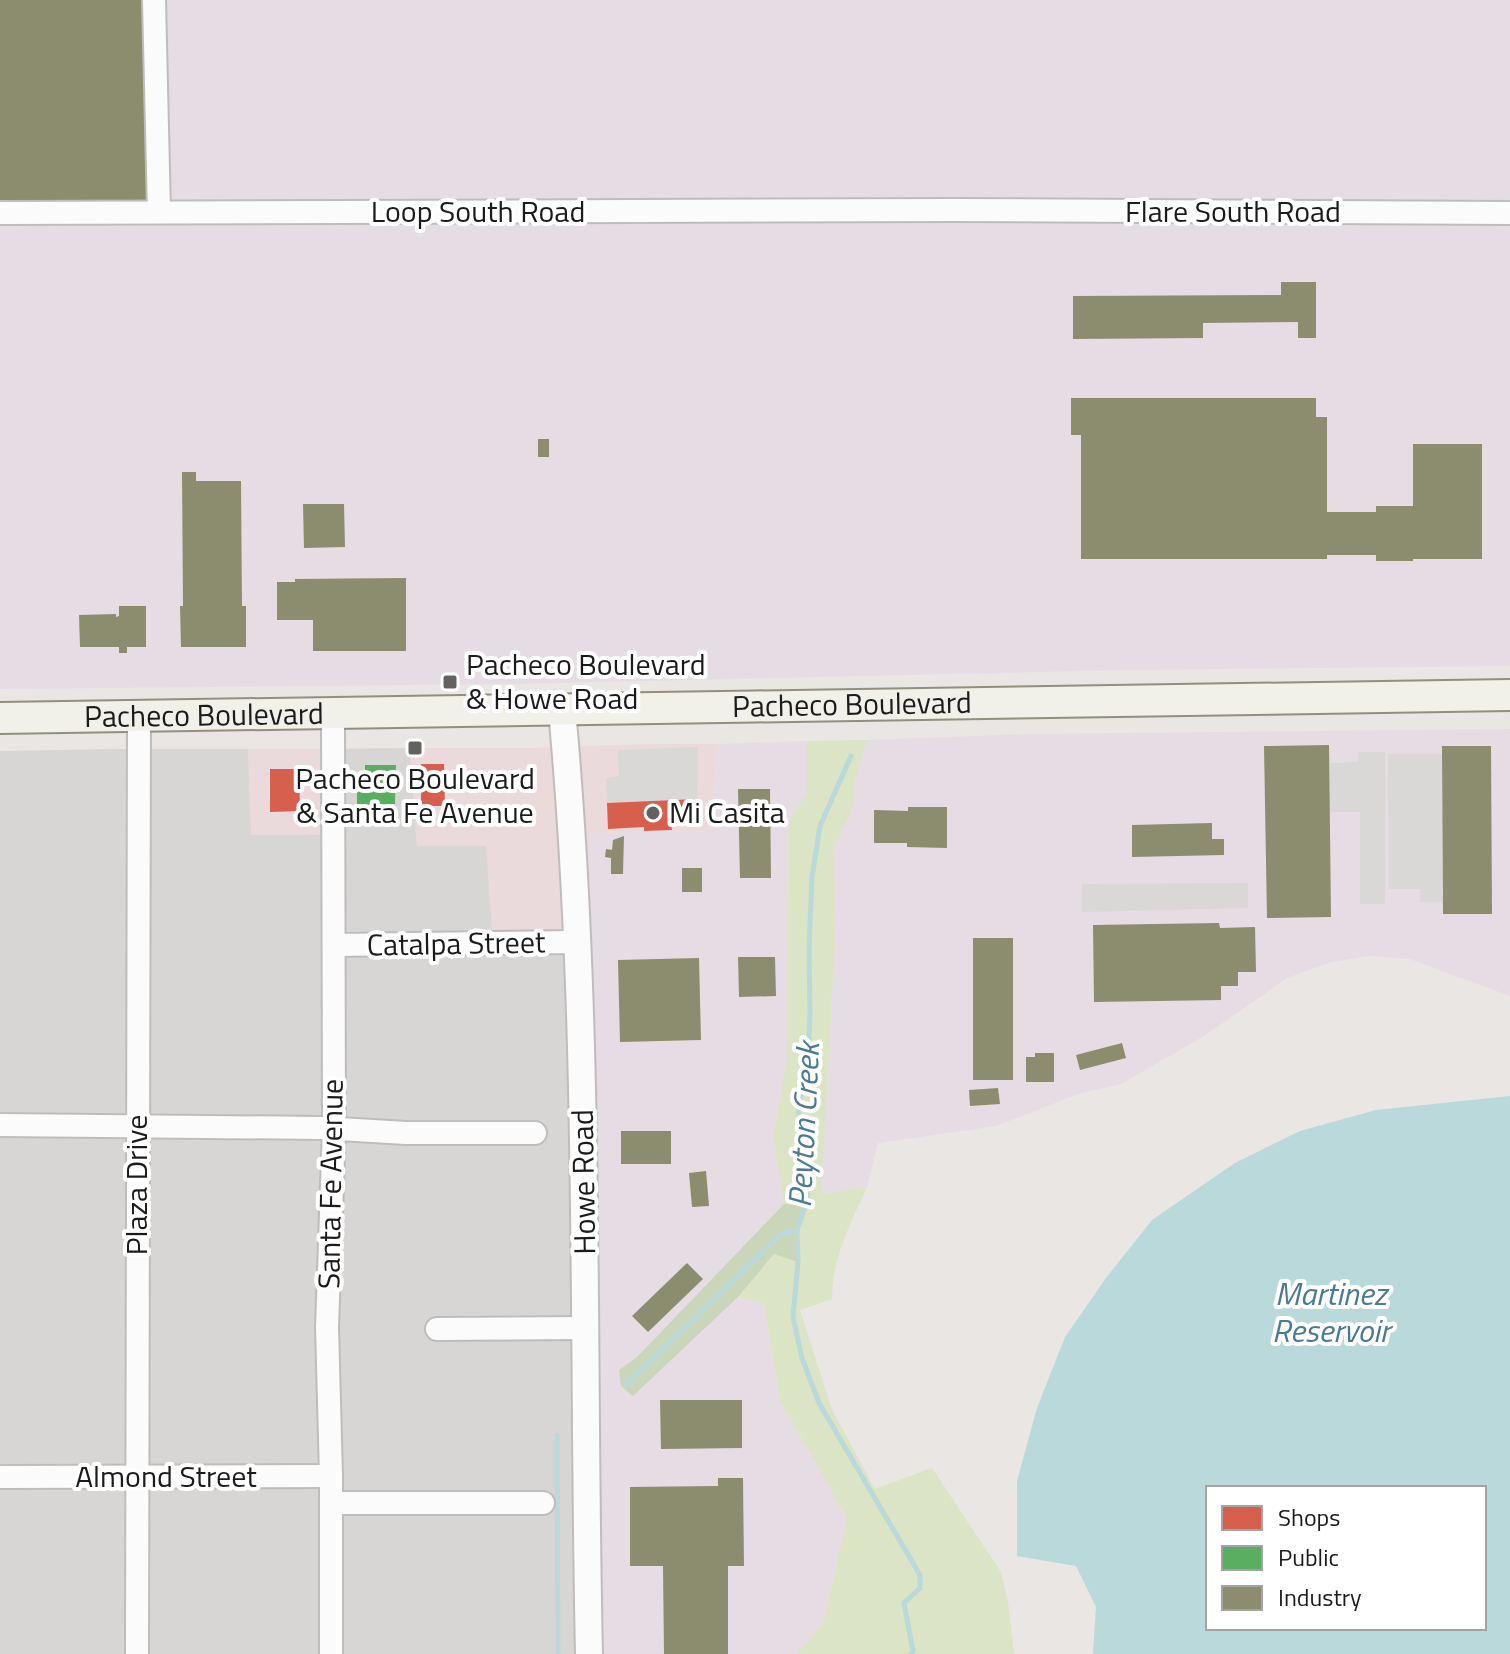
<svg xmlns="http://www.w3.org/2000/svg" width="1510" height="1654" font-family="'Titillium Web',sans-serif">
  <style>
    .residential { fill: #d8d6d5 }
    .commercial { fill: #ebdadb }
    .industrial { fill: #e6dce4 }
    .religious { fill: #d7d6d5 }
    .grass { fill: #dbe4c4 }
    .forest { fill: #c9d6ba }
    .parking { fill: #d9d8d7 }
    .water { fill: #b9d9da; fill-rule: evenodd }
    .shops { fill: #d6604d }
    .public { fill: #5aae61 }
    .industry { fill: #8c8c6e }
    .lines { fill: none; stroke-linecap: round; stroke-linejoin: round }
    .stream { stroke: #b9d9da; stroke-width: 5 }
    .minor-casing { stroke: #bfbdbc; stroke-width: 26 }
    .tertiary-casing { stroke: #bfbdbc; stroke-width: 30 }
    .secondary-casing { stroke: #928f7e; stroke-width: 34 }
    .minor { stroke: #fcfbfb; stroke-width: 22 }
    .tertiary { stroke: #fcfbfb; stroke-width: 26 }
    .secondary { stroke: #f1f0e9; stroke-width: 30 }
    .poi-dot { fill: #636261; stroke: #fff; stroke-width: 3 }
    .labels { text-anchor: middle; stroke-width: 8; stroke-linejoin: round; paint-order: stroke }
    .street-label { font-size: 30px; fill: #1b1b1b; stroke: #fff }
    .poi-label { font-size: 30px; fill: #1b1b1b; stroke: #fff; text-anchor: start }
    .water-label { font-size: 32px; font-style: italic; fill: #4a7a94; stroke: #fff }
  </style>
  <rect width="100%" height="100%" fill="#e9e6e4"/>
  <path class="residential" d="M114,749h134l4,86 82,-1 1,12h151l92,96 11,712h-589v-903z"/>
  <g class="commercial">
    <path d="M649,744h68l-5,87 -141,3 7,108 -85,1 -7,-97h-69l-7,-98h120z"/>
    <path d="M248,749h85l1,85 -83,1z"/>
  </g>
  <g class="industrial">
    <path d="M0,0h1510v666l-387,4 -611,14 -512,5z"/>
    <path d="M1510,729v267l-100,-37 -41,-3 -38,6 -44,16 -83,58 -83,48 -43,10 -82,32 -118,17 -11,44 -46,7 15,-272 -3,-72 20,-43v-19l14,-48 164,-6z"/>
    <path d="M807,741v52l-18,29 -2,236 -14,78 11,68 -147,153 -18,13 14,26 105,-99 26,6 16,97 67,119 -24,105 -26,30h-208l-19,-820 142,-3 5,-87z"/>
  </g>
  <path class="religious" d="M410,748l7,98h-83l-1,-97z"/>
  <path class="grass" d="M867,740l-14,48v19l-20,43 3,72 -15,272 46,-7c-17,38 -35,70 -35,112l-32,11 32,100 43,79 57,-21 69,104 7,30 6,52h-217l26,-30 24,-105 -67,-119 -16,-97 -26,-6 36,-43 24,7 -1,-31 8,-23 -21,-3 -11,-68 14,-78 2,-237 18,-28v-52z"/>
  <path class="forest" d="M784,1204l21,2 -8,24 1,32 -24,-8 -36,43 -105,99 -12,-10 -2,-16 18,-13z"/>
  <g class="parking">
    <path d="M698,747l-1,52 -90,4 -1,-25 13,-2 -1,-26z"/>
    <path d="M1358,752h27v152h-25v-92h-31l1,-49 28,-1z"/>
    <path d="M1388,754h54v148h-22v-13h-31z"/>
    <path d="M1248,883v25l-166,4v-28z"/>
  </g>
  <path class="water" d="M1510,1096v558h-417l3,-47 -20,-41 -59,-10v-75l20,-73 28,-71 41,-59 46,-58 83,-57 65,-32 76,-21zM1208,1488h276v140h-276z"/>
  <g class="shops">
    <path d="M421,764h23l1,42h-24z"/>
    <path d="M270,769h29l1,42 -30,1z"/>
    <path d="M697,799l1,25 -27,1 1,5 -28,1v-4l-36,2 -1,-26z"/>
  </g>
  <path class="public" d="M365,765h31l-1,39h-4v5h-34v-24h8z"/>
  <g class="industry">
    <path d="M0,0h145l3,203 -148,-3z"/>
    <path d="M1281,282h35v56h-18v-16l-95,1v15l-130,1v-43l208,-1z"/>
    <path d="M1071,398h245v19h11v95h49v-6h37v-62h69v115h-69v2h-37v-6h-49v4h-246v-124h-10z"/>
    <rect x="538" y="439" width="11" height="18"/>
    <path d="M182,472h14v9h45l1,125h4v41h-65l-1,-41h3z"/>
    <path d="M303,504h41l1,43 -41,1z"/>
    <path d="M406,578v73h-93v-31h-36v-38h18v-3z"/>
    <path d="M119,606h27v41h-19v6h-8v-6h-39l-1,-32 37,-1v3l3,-1z"/>
    <path d="M1329,745l2,172 -64,1 -3,-172z"/>
    <path d="M1442,746h49l1,168h-49z"/>
    <path d="M738,789h32l1,89h-31z"/>
    <path d="M908,807h39v41l-40,-1v-4h-33v-33l34,1z"/>
    <path d="M1212,823v16h12v16l-92,2v-32z"/>
    <path d="M624,836l-1,38h-12v-16l-6,-1 1,-8 6,1 1,-10z"/>
    <rect x="682" y="868" width="20" height="24"/>
    <path d="M1219,923l1,5 35,-1 1,45h-18v14h-17v14l-127,2 -1,-77z"/>
    <rect x="973" y="938" width="40" height="142"/>
    <path d="M738,957h37l1,39 -37,1z"/>
    <path d="M699,958l2,82 -81,2 -2,-82z"/>
    <path d="M1122,1043l4,15 -46,12 -4,-15z"/>
    <path d="M1035,1053h19v29h-28v-25h9z"/>
    <path d="M998,1088l2,16 -30,2 -1,-16z"/>
    <rect x="621" y="1131" width="50" height="33"/>
    <path d="M706,1171l3,35 -17,1 -3,-34z"/>
    <path d="M687,1263l16,16 -55,53 -16,-16z"/>
    <path d="M660,1400h82v48l-81,1z"/>
    <path d="M718,1478h25l1,88h-16v88h-64l-1,-88h-33v-79l88,-1z"/>
  </g>
  <g class="lines">
    <g class="stream">
      <path d="M851,756l-31,70 -8,51 -3,73 1,65 -2,45 -9,45 -1,41 7,31 3,22 -11,31 1,32 -5,55 9,41 17,45 101,172v13l-16,15 9,48 -2,3"/>
      <path d="M626,1385l155,-151 16,-4"/>
      <path d="M557,1435l1,219"/>
    </g>
    <g class="minor-casing">
      <g id="minor">
        <path d="M154,0l5,212"/>
        <path d="M0,213l955,-3 555,3"/>
        <path d="M334,945l244,-3"/>
        <path d="M0,1125l323,3 83,5h129"/>
        <path d="M437,1329l149,-1"/>
        <path d="M0,1477l331,-1"/>
        <path d="M331,1503h212"/>
        <path d="M137,1654l2,-938"/>
        <path d="M331,1654v-178l-4,-149 7,-199 -1,-413"/>
      </g>
    </g>
    <g class="tertiary-casing">
      <path id="tertiary" d="M562,710c29,314 20,629 27,944"/>
    </g>
    <g class="secondary-casing">
      <g id="secondary">
        <path id="s1" d="M0,718c503,-5 1007,-18 1510,-23"/>
      </g>
    </g>
    <use href="#minor" class="minor"/>
    <use href="#tertiary" class="tertiary"/>
    <use href="#secondary" class="secondary"/>
  </g>
  <g class="poi-dot">
    <rect x="442" y="674" width="16" height="16" rx="4"/>
    <rect x="407" y="740" width="16" height="16" rx="4"/>
    <circle cx="653" cy="813" r="8"/>
  </g>
  <g class="labels">
    <g class="street-label">
      <text x="478" y="222">Loop South Road</text>
      <text x="1233" y="222">Flare South Road</text>
      <text dy="10" stroke="none"><textPath href="#s1" startOffset="852">Pacheco Boulevard</textPath></text>
      <text dy="10" stroke="none"><textPath href="#s1" startOffset="204">Pacheco Boulevard</textPath></text>
      <text transform="translate(456 944) rotate(-1)" y="10">Catalpa Street</text>
      <text transform="translate(584 1182) rotate(-91)" y="10">Howe Road</text>
      <text transform="translate(331 1184) rotate(-89)" y="10">Santa Fe Avenue</text>
      <text transform="translate(137 1185) rotate(-90)" y="10">Plaza Drive</text>
      <text x="166" y="1487">Almond Street</text>
    </g>
    <g class="poi-label">
      <text x="466" y="675">Pacheco Boulevard<tspan x="466" dy="34">&amp; Howe Road</tspan></text>
      <text x="415" y="789" text-anchor="middle">Pacheco Boulevard<tspan x="415" dy="34">&amp; Santa Fe Avenue</tspan></text>
      <text x="669" y="823">Mi Casita</text>
    </g>
    <g class="water-label">
      <text transform="translate(804 1125) rotate(-87)" y="11">Peyton Creek</text>
      <text x="1331" y="1305">Martinez<tspan x="1331" dy="37">Reservoir</tspan></text>
    </g>
  </g>
  <rect x="1206" y="1486" width="280" height="144" fill="#ffffff" stroke="#a4a4a4" stroke-width="2"/>
  <rect x="1222" y="1506" width="40" height="24" fill="#d6604d" stroke="#a4a4a4" stroke-width="2"/>
  <text x="1278" y="1526" font-size="24" fill="#1b1b1b">Shops</text>
  <rect x="1222" y="1546" width="40" height="24" fill="#5aae61" stroke="#a4a4a4" stroke-width="2"/>
  <text x="1278" y="1566" font-size="24" fill="#1b1b1b">Public</text>
  <rect x="1222" y="1586" width="40" height="24" fill="#8c8c6e" stroke="#a4a4a4" stroke-width="2"/>
  <text x="1278" y="1606" font-size="24" fill="#1b1b1b">Industry</text>
</svg>
